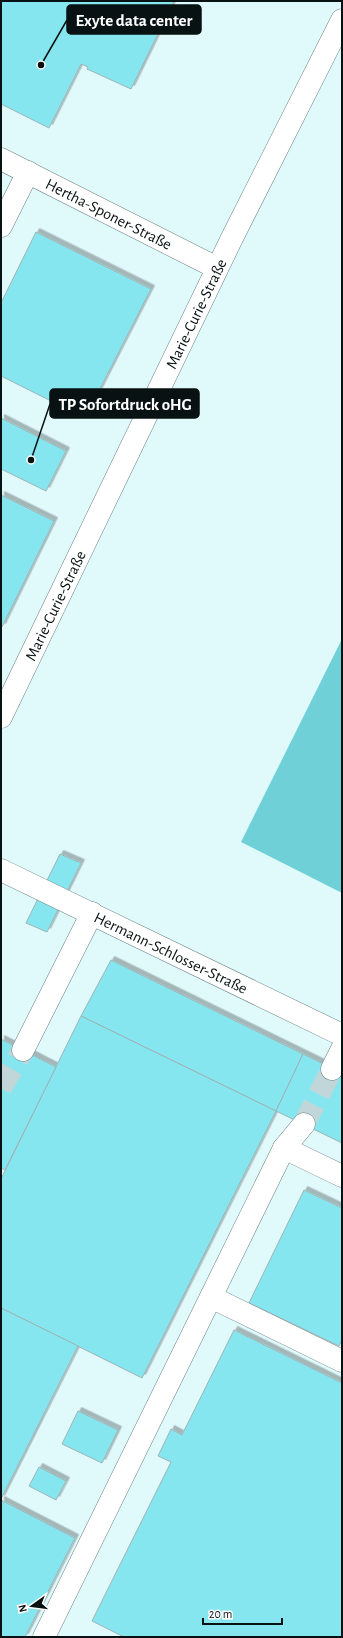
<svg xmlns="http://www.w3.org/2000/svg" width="343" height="1638" font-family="'Alegreya Sans',sans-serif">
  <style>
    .forest { fill: #6fd0d8 }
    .building { fill: #86e6ef; stroke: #9db4b6; filter: url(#shadow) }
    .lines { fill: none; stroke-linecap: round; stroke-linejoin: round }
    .minor-tunnel { stroke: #c0d6d8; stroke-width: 22; stroke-dasharray: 22 11; stroke-linecap: butt }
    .minor-casing { stroke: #6d8385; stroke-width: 23 }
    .minor { stroke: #fff; stroke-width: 22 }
    .labels { text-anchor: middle; stroke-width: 3; stroke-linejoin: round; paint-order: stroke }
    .street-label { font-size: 16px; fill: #091212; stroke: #fff }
    .leader { fill: none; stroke: #091212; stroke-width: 1.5 }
    .callout-dot { fill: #091212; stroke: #fff; stroke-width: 1.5 }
    .callout { fill: #091212; stroke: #091212; stroke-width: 1.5 }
    .callout-label { font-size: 17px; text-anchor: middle; font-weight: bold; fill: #fff }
  </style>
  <defs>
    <filter id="shadow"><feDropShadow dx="3.5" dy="-3.5" stdDeviation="0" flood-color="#0004"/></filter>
  </defs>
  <rect width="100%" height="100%" fill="#e0f9fb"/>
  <path class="forest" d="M342,639v254l-101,-51z"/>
  <g class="building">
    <path d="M1,1h173l-43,88 -44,-20 1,-2 -7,-3 -32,64 -48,-24z"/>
    <path d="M36,232l115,57 -66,129 -84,-42v-73z"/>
    <path d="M1,418l65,33 -20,40 -45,-22z"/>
    <path d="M1,495l53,26 -52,106h-1z"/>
    <path d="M60,854l21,9 -34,69 -21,-9z"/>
    <path d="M111,960l192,94 -27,57 -195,-95z"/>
    <path d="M81,1016l195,95 -134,267 -141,-70v-129z"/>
    <path d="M1,1039l55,28 -51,103 -4,-2z"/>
    <path d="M303,1054l39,19v70l-66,-32z"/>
    <path d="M304,1190l38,18v132l-3,6 -90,-43z"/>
    <path d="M1,1308l77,38 -77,153z"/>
    <path d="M234,1330l108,53v254h-218l-32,-16 79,-159 -13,-6 13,-27 11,6z"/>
    <path d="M78,1411l40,19 -16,33 -40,-19z"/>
    <path d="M39,1467l27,14 -10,19 -27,-14z"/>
    <path d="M1,1500l74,38 -50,99h-24z"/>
  </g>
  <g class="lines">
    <g class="minor-tunnel">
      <path d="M1,1088l22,-38"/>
      <path d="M304,1124l28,-55"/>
    </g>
    <g class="minor-casing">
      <g id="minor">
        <path id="s1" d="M1,159l216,109"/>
        <path d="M1,226l27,-54"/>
        <path id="s2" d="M1,717l230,-477 111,-220"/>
        <path id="s3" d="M1,870l341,165"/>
        <path d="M23,1050l69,-137"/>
        <path d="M332,1069l10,-20"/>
        <path d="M284,1148l58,28"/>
        <path d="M211,1297l131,64"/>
        <path d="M44,1637l240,-489 20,-24"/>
      </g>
    </g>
    <use href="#minor" class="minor"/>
  </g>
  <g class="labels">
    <g class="street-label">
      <text dy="6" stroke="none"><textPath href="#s1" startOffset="121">Hertha-Sponer-Straße</textPath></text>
      <text dy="6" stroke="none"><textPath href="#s2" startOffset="448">Marie-Curie-Straße</textPath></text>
      <text dy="6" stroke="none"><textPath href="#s2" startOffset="124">Marie-Curie-Straße</textPath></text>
      <text dy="6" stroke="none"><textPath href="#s3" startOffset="189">Hermann-Schlosser-Straße</textPath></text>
    </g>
  </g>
  <path class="leader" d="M41 65L67 20M31 460L50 404"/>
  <g class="callout-dot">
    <circle cx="41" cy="65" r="4"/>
    <circle cx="31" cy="460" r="4"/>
  </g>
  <g class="callout">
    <rect x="67" y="5" width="134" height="29" rx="4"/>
    <rect x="50" y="389" width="149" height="29" rx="4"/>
  </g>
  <g class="callout-label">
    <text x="134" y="26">Exyte data center</text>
    <text x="125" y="410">TP Sofortdruck oHG</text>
  </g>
  <rect width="343" height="1638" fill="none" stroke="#091212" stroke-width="4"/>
  <g transform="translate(32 1606) rotate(256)" stroke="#ffffff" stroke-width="3" paint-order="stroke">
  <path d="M0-3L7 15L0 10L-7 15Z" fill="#091212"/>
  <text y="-6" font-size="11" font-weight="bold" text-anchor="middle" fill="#091212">N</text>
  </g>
  <path d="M203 1618v6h79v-6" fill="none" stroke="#091212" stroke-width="2"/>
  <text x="209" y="1618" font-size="12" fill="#091212" stroke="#ffffff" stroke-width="3" paint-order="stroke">20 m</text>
</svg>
